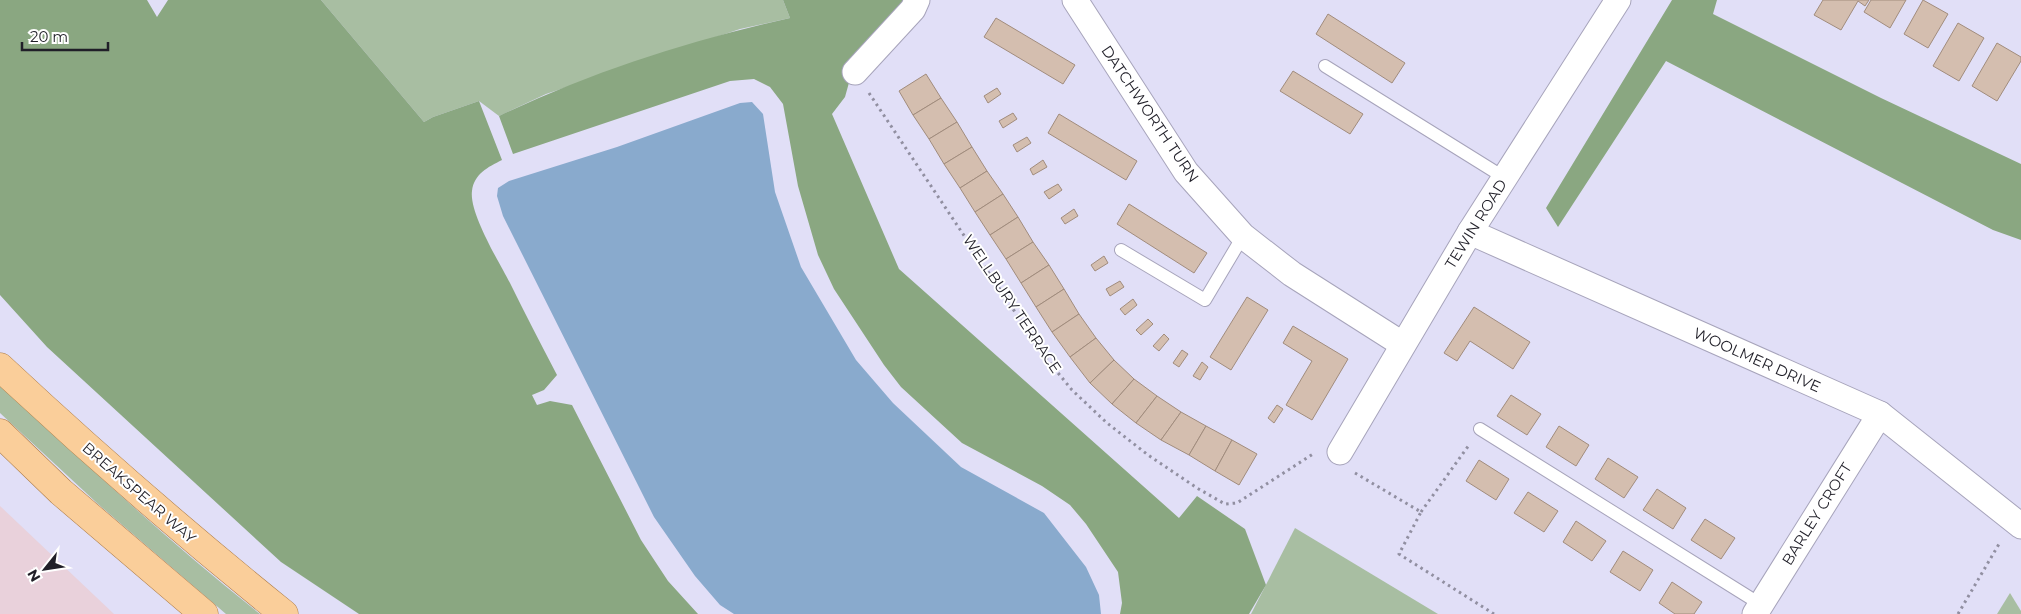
<svg xmlns="http://www.w3.org/2000/svg" width="2021" height="614" font-family="Montserrat,sans-serif">
  <style>
    .industrial { fill: #e9d1db }
    .green { fill: #a8bea2 }
    .forest { fill: #8aa781 }
    .water { fill: #89aacd }
    .building { fill: #d4beaf; stroke: #a18c7d }
    .lines { fill: none; stroke-linecap: round; stroke-linejoin: round }
    .service-casing { stroke: #a7a4bb; stroke-width: 14 }
    .minor-casing { stroke: #a7a4bb; stroke-width: 27 }
    .primary-casing { stroke: #ac7b46; stroke-width: 29 }
    .path { stroke: #918fa1; stroke-width: 3; stroke-dasharray: 2.5 4; stroke-linecap: butt }
    .service { stroke: #fff; stroke-width: 12 }
    .minor { stroke: #fff; stroke-width: 25 }
    .primary { stroke: #face9a; stroke-width: 28 }
    .labels { text-anchor: middle; stroke-width: 4; stroke-linejoin: round; paint-order: stroke }
    .street-label { font-size: 15px; fill: #201f28; stroke: #fff }
  </style>
  <rect width="100%" height="100%" fill="#e1dff7"/>
  <path class="industrial" d="M0,506l114,108h-114z"/>
  <g class="green">
    <path d="M321,0h462l7,18 -50,11 -194,65 -47,22 -20,-15 -46,16 -9,5z"/>
    <path d="M0,384c84,79 169,158 260,230h-34l-128,-110 -98,-91z"/>
    <path d="M1295,528l143,86h-187z"/>
    <path d="M2010,593l11,18v3h-24z"/>
  </g>
  <g class="forest">
    <path d="M0,0h147l10,17 11,-17h153l103,122 9,-5 46,-16 23,59c-14,7 -28,14 -30,31 -3,22 27,71 38,92 15,31 31,61 47,92l-13,15 -12,5 5,10 13,-4 22,4 69,135 27,41 30,33h-339l-78,-52 -234,-215 -47,-52z"/>
    <path d="M783,0h122l-55,79 -5,18 -13,17 67,155 280,249 18,-22 48,33 21,56 -17,29h-129l2,-11 -4,-31 -32,-48 -16,-19 -28,-19 -80,-43 -61,-56 -17,-22 -50,-76 -16,-34 -20,-69 -15,-82 -13,-17 -16,-8 -24,2 -217,73 -14,-38c92,-44 191,-76 291,-98z"/>
    <path d="M1672,0h45l-4,14 168,84 140,66v76l-28,-10 -327,-169 -108,166 -12,-19z"/>
  </g>
  <path class="water" d="M752,102l11,12 12,78 26,75 55,93 37,43 68,64 83,46 42,54 13,28 2,19h-367l-14,-9 -25,-29 -41,-59 -151,-301 -6,-20 1,-8 11,-7 108,-34 123,-44z"/>
  <g class="building">
    <path d="M1823,0h46l-4,6 -7,-5 -17,29 -27,-15z"/>
    <path d="M1871,0h35l-16,28 -26,-16z"/>
    <path d="M1923,0l25,14 -20,34 -24,-14z"/>
    <path d="M1328,14l77,49 -13,20 -76,-49z"/>
    <path d="M996,18l79,47 -12,19 -79,-47z"/>
    <path d="M1958,23l26,15 -25,43 -26,-15z"/>
    <path d="M1997,43l24,14v4l-24,40 -25,-15z"/>
    <path d="M1293,71l70,43 -13,20 -70,-43z"/>
    <path d="M926,74l15,24 -28,17 -14,-24z"/>
    <path d="M997,88l4,6 -13,9 -4,-7z"/>
    <path d="M941,98l16,24 -28,17 -16,-24z"/>
    <path d="M1013,113l4,6 -14,9 -4,-7z"/>
    <path d="M1059,114l78,47 -11,19 -78,-47z"/>
    <path d="M957,122l15,25 -28,17 -15,-25z"/>
    <path d="M1027,137l4,6 -14,9 -4,-7z"/>
    <path d="M972,147l15,24 -27,17 -16,-24z"/>
    <path d="M1043,160l4,7 -14,8 -3,-6z"/>
    <path d="M987,171l16,23 -28,18 -15,-24z"/>
    <path d="M1058,184l4,6 -13,9 -5,-7z"/>
    <path d="M1003,194l15,23 -28,18 -15,-23z"/>
    <path d="M1129,204l78,49 -13,20 -77,-49z"/>
    <path d="M1074,209l4,7 -13,8 -4,-6z"/>
    <path d="M1018,217l15,25 -27,17 -16,-24z"/>
    <path d="M1033,242l16,23 -28,18 -15,-24z"/>
    <path d="M1104,256l4,7 -13,8 -4,-6z"/>
    <path d="M1049,265l15,24 -28,18 -15,-24z"/>
    <path d="M1120,281l4,6 -14,9 -4,-7z"/>
    <path d="M1064,289l15,25 -27,18 -16,-25z"/>
    <path d="M1247,297l21,13 -37,60 -21,-13z"/>
    <path d="M1133,299l4,6 -12,10 -5,-6z"/>
    <path d="M1474,307l56,35 -17,27 -43,-28 -13,20 -13,-8z"/>
    <path d="M1079,314l17,24 -26,19 -18,-25z"/>
    <path d="M1148,319l5,5 -12,11 -5,-5z"/>
    <path d="M1293,326l55,33 -36,61 -26,-15 26,-44 -29,-18z"/>
    <path d="M1164,334l5,5 -10,12 -6,-5z"/>
    <path d="M1096,338l18,22 -24,23 -20,-26z"/>
    <path d="M1182,350l6,4 -9,13 -6,-4z"/>
    <path d="M1114,360l20,19 -22,25 -22,-21z"/>
    <path d="M1202,362l6,5 -8,13 -7,-4z"/>
    <path d="M1134,379l23,17 -21,27 -24,-19z"/>
    <path d="M1511,395l30,19 -14,21 -30,-19z"/>
    <path d="M1157,396l24,16 -20,28 -25,-17z"/>
    <path d="M1277,405l6,4 -9,14 -6,-5z"/>
    <path d="M1181,412l25,14 -17,29 -28,-15z"/>
    <path d="M1206,426l26,14 -17,31 -26,-16z"/>
    <path d="M1559,426l30,19 -13,21 -30,-19z"/>
    <path d="M1232,440l25,14 -18,31 -24,-14z"/>
    <path d="M1608,458l30,19 -14,21 -29,-19z"/>
    <path d="M1479,460l30,19 -13,21 -30,-19z"/>
    <path d="M1657,489l29,19 -13,21 -30,-19z"/>
    <path d="M1528,492l30,19 -14,21 -30,-19z"/>
    <path d="M1705,519l30,19 -14,21 -30,-19z"/>
    <path d="M1576,521l30,20 -14,20 -29,-19z"/>
    <path d="M1623,551l30,19 -13,21 -30,-19z"/>
    <path d="M1672,582l30,20 -8,12h-19l-16,-11z"/>
  </g>
  <g class="lines">
    <g class="service-casing">
      <g id="service">
        <path d="M1325,66l180,112"/>
        <path d="M1121,250l84,50 38,-64"/>
        <path d="M1480,429l280,175"/>
      </g>
    </g>
    <g class="minor-casing">
      <g id="minor">
        <path d="M1075,0l111,172 57,64 49,38 110,70"/>
        <path d="M855,72l58,-63 4,-9"/>
        <path d="M1470,232l410,182 141,112"/>
        <path d="M1340,452l130,-220 148,-232"/>
        <path d="M1755,614l125,-200"/>
      </g>
    </g>
    <g class="primary-casing">
      <g id="primary">
        <path d="M0,367c92,86 185,167 284,247"/>
        <path d="M0,433l61,59 143,122"/>
      </g>
    </g>
    <g class="path">
      <path d="M869,93l176,264 27,33 35,33 41,32 49,33 28,16 12,-1 76,-49"/>
      <path d="M1355,473l66,39 -22,42 95,60"/>
      <path d="M1421,512l48,-67"/>
      <path d="M1958,614l41,-70"/>
    </g>
    <use href="#service" class="service"/>
    <use href="#minor" class="minor"/>
    <use href="#primary" class="primary"/>
  </g>
  <g class="labels">
    <g class="street-label">
      <text transform="translate(1150 114) rotate(56)" y="5">DATCHWORTH TURN</text>
      <text transform="translate(1476 224) rotate(-58)" y="5">TEWIN ROAD</text>
      <text transform="translate(1012 304) rotate(56)" y="5">WELLBURY TERRACE</text>
      <text transform="translate(1757 360) rotate(24)" y="5">WOOLMER DRIVE</text>
      <text transform="translate(139 493) rotate(41)" y="5">BREAKSPEAR WAY</text>
      <text transform="translate(1817 514) rotate(-58)" y="5">BARLEY CROFT</text>
    </g>
  </g>
  <g transform="translate(45 569) rotate(240)" stroke="#ffffff" stroke-width="4" paint-order="stroke">
  <path d="M0-4L9 19L0 12L-9 19Z" fill="#201f28"/>
  <text y="-8" font-size="14" font-weight="bold" text-anchor="middle" fill="#201f28">N</text>
  </g>
  <path d="M22 42v8h86v-8" fill="none" stroke="#201f28" stroke-width="2.5"/>
  <text x="30" y="42" font-size="15" fill="#201f28" stroke="#ffffff" stroke-width="4" paint-order="stroke">20 m</text>
</svg>
